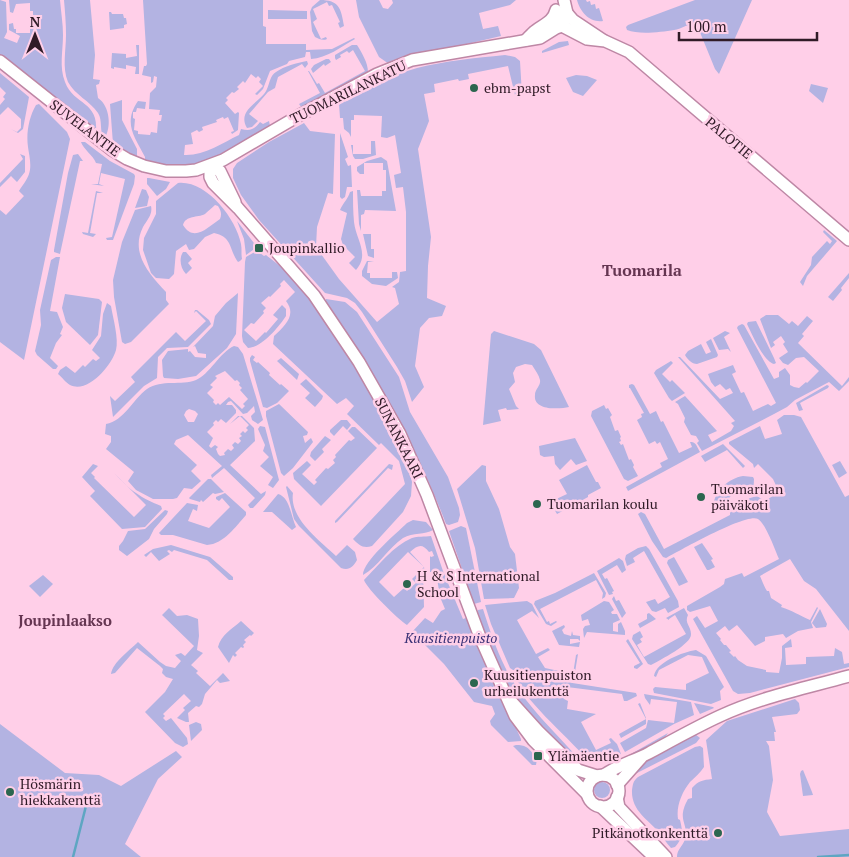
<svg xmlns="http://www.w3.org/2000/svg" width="849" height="857" font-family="'PT Serif',serif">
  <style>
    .green { fill: #b3b3e2; fill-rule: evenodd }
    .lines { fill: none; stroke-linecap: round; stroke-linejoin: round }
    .stream { stroke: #5ea6c2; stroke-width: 2.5 }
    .secondary-casing { stroke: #be87a5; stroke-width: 14 }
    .secondary { stroke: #fff; stroke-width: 11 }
    .poi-dot { fill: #2c664f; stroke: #ffcfe8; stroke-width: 2 }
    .labels { text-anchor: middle; stroke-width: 5; stroke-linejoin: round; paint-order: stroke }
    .poi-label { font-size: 14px; fill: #301b27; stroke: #ffcfe8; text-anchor: start }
    .street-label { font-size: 14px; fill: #301b27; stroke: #ffcfe8 }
    .park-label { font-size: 14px; font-style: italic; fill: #3b3276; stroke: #ffcfe8 }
    .neighbourhood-label { font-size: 15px; font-weight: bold; fill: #653551; stroke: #ffcfe8 }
    .quarter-label { font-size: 16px; font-weight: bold; fill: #653551; stroke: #ffcfe8 }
  </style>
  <rect width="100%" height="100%" fill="#ffcfe8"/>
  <g class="green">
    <path d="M0,0l6,2 1,30 -3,6 13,5 3,-7 -11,-6v-6l4,-1 1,6h2v4h14v-7l3,-1v-3h-3v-6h3v-5h-3v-8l-14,1 -3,9 -3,-1 -1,-12h51c1,12 3,24 3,35 0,16 -4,32 2,47 9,24 34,18 31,51l-96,-77z"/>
    <path d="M64,0h26l5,55 -2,24 7,1 -1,4 -3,1 2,13c12,8 14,30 6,41 -5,-8 -1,-18 -6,-26 -8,-12 -23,-18 -30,-31 -6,-14 -2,-32 -2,-47 0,-12 -1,-23 -2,-35z"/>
    <path d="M143,0h120v26l3,1v17h40v6l26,-1 22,-11 1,1c-14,8 -28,19 -44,20l-1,-7h-4l-1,5 -16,4 -2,3 -17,7 -7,18 -6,6 -2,-1 8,-8 -4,-4 2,-3 -3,-3 -2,2 -5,-4 -6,9 -2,-2 -6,6 2,2 -5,4 -2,-1 -6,6 2,2 -3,3 10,11 3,-2 1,1 -1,17 -6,4 -1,-2 3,-1 -6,-14 -4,2 -1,-2 -7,3 1,2 -15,5 1,3 -4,2 -2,-2 -6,3 2,11 -8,1 -1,10c20,1 38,-12 55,-20l2,-6c9,2 13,1 19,-7l3,2 6,-3 1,5c-17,12 -59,38 -79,40 -16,1 -30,-2 -46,-5v-4c-11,-21 -22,-34 -7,-56l8,1 -1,7 -8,-1 -1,4h-3v6l2,1 -1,11 4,1v3l12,1 1,-3 6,1 1,-12h3l1,-6h-3l1,-5 -11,-1 1,-16 6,-6 1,-10 -3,-1 -1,6 -2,1v-6l-9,-2 2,-9h2l1,-2z"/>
    <path d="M320,0c19,0 21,8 24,26l-4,2 -2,-5 2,-1 -8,-17 -3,1 -2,-4 -14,7 4,10 -4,3 8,17 5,-2 1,2c-4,2 -8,0 -12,-2l-3,-6 -2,-19 2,-5z"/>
    <path d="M356,0h23l4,8 5,1 5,-6 -1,-3h124l-6,5 -31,8 4,16 15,-3 3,10 -34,8 -3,3 -75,17 -10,-7 -20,-40z"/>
    <path d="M577,0h9l1,2 3,-1 1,4 4,-1 1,5 3,-1 4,13c-13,2 -23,-9 -26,-21z"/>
    <path d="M695,0h57l-33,74 -4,-5 -18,-44c-8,-3 -14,4 -23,5 -13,2 -35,5 -47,0l-1,-3 2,-2z"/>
    <path d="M268,10l39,1v8h-39z"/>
    <path d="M109,12h2l1,2h11l1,4h2l1,6 -3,1v3l-14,2z"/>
    <path d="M568,41l1,4 -27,8v-2l17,-9z"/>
    <path d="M136,45h3v29h-4l1,-7 -10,-2v4l-12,-2v2l-3,-1 1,-15 14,1v4l11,-2z"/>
    <path d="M352,45h5c5,8 11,18 11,27l-66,36 -3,-4 21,-11 -12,-22h1l8,13 2,-1 6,10 40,-22 -12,-21 -4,3 -2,-2 -7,4 1,2 -5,3 -1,-2v-3z"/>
    <path d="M505,55l10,2 5,4 2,34 -6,2 -1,-2 -7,-29 -40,8 1,5 -10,2 -1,-2 -24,5 1,8 -11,2 5,27 -11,28 13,88 -3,29 -1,32 19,8 -4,10 -13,2 -9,10 -5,38 9,21 -12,15 -7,-21 -8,-14 -35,-55 -7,-9 -8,-5 -22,-5 -66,-73 -18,-25 -8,-17v-9l4,-6 32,-21 35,-19 6,8 25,3 -2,60 -5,-1 -11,34 -1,20 23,32 38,43 22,-18 -4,-16 -3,-1 7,-5 1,-10 6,-1v-59l-3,-25 -7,1 -2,-13 7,-2 -6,-38 -8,3 -6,-1 1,-21 -28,-1v5h-3v17l-2,-4 -5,-4 -1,-11h-3l-1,-14c26,-13 50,-28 78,-36 28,-7 58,-10 88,-13z"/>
    <path d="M326,59h3l2,3 -6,4 -1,-2 -11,9 -2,-4 3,-4z"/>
    <path d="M307,61l1,3 -3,4 -3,-4 -24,13 -3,11 -7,4 -19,22 9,7 -6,6 -5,1c-11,-19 15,-26 20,-39 3,-7 3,-13 9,-17 8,-6 21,-9 31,-11z"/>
    <path d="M0,73l29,24 -6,32 -5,4 -7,-4 6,3 4,-4v-9l-13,-12 -8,8v-10l5,-6 -2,-2 3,-4 -6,-6z"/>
    <path d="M576,75l11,1 10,4 -14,16 -10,-4 -7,-14z"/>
    <path d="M811,84l17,4 -5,15 -14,-12z"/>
    <path d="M122,100v20l15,29v9l-7,-2 -17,-12 -3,-40z"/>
    <path d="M39,104l28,28 3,7 -46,221 -24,-18v-132l6,5 18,-19 -5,-5c3,-5 8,-11 10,-17 3,-9 0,-19 -1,-27 -2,-14 1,-30 8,-42z"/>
    <path d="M340,133l8,24 -3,2 3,7 3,-1 1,22h-5l-2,10 -3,2 -2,-2z"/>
    <path d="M371,141h4l1,14 -13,4h-8l-2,-3 -2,-11h2v9h18z"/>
    <path d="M81,142h4l25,19 24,13 1,2 -1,8 -21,56h-6l-1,-2 6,-1 13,-58 -24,-6 -2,11 5,2 -13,-2h7l4,-20 -6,-1c-3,-8 -13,-14 -15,-21z"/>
    <path d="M20,154l5,2v16l-8,10 -6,-6 -11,11v-4l23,-24z"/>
    <path d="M78,154l5,7h-3l-20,93 -6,-2v-2l14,-77 5,-18z"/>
    <path d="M381,157l6,4 9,50 -31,-1 -1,4 -3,1v16l-2,-7 -2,-34h3l1,6h21v-5h4v-21h-3v-7h-19v11h-4l-3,-3v-4l10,-6z"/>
    <path d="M147,178h2l21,4 -4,7 -9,7 -10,-12z"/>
    <path d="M178,183c28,-3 58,35 63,61 1,5 0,10 1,15l-2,2 -2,1c-9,-12 -5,-25 -24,-29l-9,4 -11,12 -5,1 -3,-6 -10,7 -2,23 -5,5 -13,-1 -5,-5 -8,-23 1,-12 12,-24v-13zM215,205l3,1c3,5 4,8 2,13 -12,8 -26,24 -37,6 3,-10 14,-7 22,-11 3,-3 7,-6 10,-9z"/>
    <path d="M142,189l4,1 3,7 -2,9 -12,2z"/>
    <path d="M96,191l7,2h-6l-7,40 6,1 -3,3 -10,-3 -1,-2 6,1z"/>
    <path d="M353,191c0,10 0,21 1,31 2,18 16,32 2,48l-7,-7 6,-6 -12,-12 -2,-6 6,-26 -7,-3c3,-7 8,-11 10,-18z"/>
    <path d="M151,206c2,8 -4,14 -8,21 -13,26 6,47 23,65v8l3,4 -38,38 -6,2 -3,-2 -8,-45 -1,-17 9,-38 13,-32z"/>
    <path d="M237,221l20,26 -11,8 -2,-16z"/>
    <path d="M824,230l13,11 -30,35 -4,10 -3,-4 11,-17 1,-8 15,-16 3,3 2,-3 -9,-9z"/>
    <path d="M363,234h8v15h3v9l-6,-2z"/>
    <path d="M258,250l4,1 -2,2 4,3 2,-1 23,18 32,39 65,106 23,52 3,12 -1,14 -8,16 -31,34c-9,3 -13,-1 -19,-7l52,-55 -6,-23 -18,-18 -2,2 -32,-31 7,-8 -8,-8 -9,6 -64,-60 1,-8c11,-10 23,-21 12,-35l9,-9 -11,-12 -4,4 1,2 -11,11 -1,-1 -8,7 5,5 -3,3 1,2 -10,11 -3,-1 -7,7 12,11 9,-9 1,1 12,-14 -5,-4 9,-10 4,4v7c-7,11 -25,32 -38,32l-5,-6 -1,-6 3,-74 1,-5z"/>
    <path d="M183,252h3l6,7 -4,4 4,5 -6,6c-6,-6 -7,-16 -3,-22z"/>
    <path d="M56,257h4l-10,54 7,1 6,15 -3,7 2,1 -6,8 -6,15 8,8 -2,3h-3l-16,-14 -2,-4 6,-26 -1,-15 11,-50z"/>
    <path d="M367,261h7l-6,1 -1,11h3v5h22v-6h5l1,6 -12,8 -14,-2 -10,-8v-5z"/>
    <path d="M849,273v5l-8,10 1,2 -9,11 -5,-4z"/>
    <path d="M238,293l-2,41 -9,14 -31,28 -18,3 -14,-1 -1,-2 -1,-16 6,-9 20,-2v3l2,-1 5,6 11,1v-4l-8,-1 -3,-7 -2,1 20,-21 2,-10 11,-13z"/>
    <path d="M65,294l34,5 3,3 -4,33 -8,10 -24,-23 -4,-14z"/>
    <path d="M326,299l19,3 12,10 42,65 11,35 38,65 11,31 1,7 -2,7 -9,3 -3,-1c-30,-79 -72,-152 -120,-222z"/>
    <path d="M107,303l4,3c2,12 8,33 5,44 -4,15 -28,44 -46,35 -4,-2 -8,-8 -12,-11l2,-4 6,-4 9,7 8,-8 2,2 8,-8 3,2 4,-3 -8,-8 9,-14 2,-22z"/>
    <path d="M195,310h2l12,10 2,4 -23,23 -21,1 -9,9 -1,21 -13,8 -31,31 -3,-21 5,5 20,-19 -4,-5 45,-45 9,9 21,-20 -10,-10 -2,2z"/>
    <path d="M766,315h12l11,9 3,-3 6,5 9,-10 6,5 -11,13 2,2 -6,7 44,43 7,-9v4l-10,10 -10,-9 -34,18 -8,7 -13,7 -72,37 -5,-8 2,-2 -3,-5 -5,-1 -7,-13 1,-4 -7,-14 -3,-2 10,-6 32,35 -9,4 4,7 19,-11 3,-5 -3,-3 4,-2 -57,-64h2l40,42 13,-6 -3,-5 -4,2 -6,-6 -5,3 -4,-5 -3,-8 25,-9 3,7 -4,2 9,19 3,-1 9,19 15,-7 3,2 5,-3 -39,-75 1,-2 4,-2 2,1 30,54 5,-2v-5l6,-4 5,7v10l4,2 5,1 7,-6 1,1 12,-12 -15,-14 -8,1 -8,7 -5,-2 -4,-5 9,-6 -5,-8 2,-2 -4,-6 -8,6 2,3 -4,3 -11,-29z"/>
    <path d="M756,321l18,37 2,5 -2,1c-11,-3 -22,-30 -27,-40l1,-2z"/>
    <path d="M494,331l40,13 7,6 28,57c-9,2 -36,4 -34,-12 0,-6 6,-9 5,-15 -1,-5 -5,-10 -8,-15l-7,-1 -9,3 -3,6 2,9 -6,7 7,17 3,3 -12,1 -1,-2 -8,2 3,11 -18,4 8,-91z"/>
    <path d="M725,331l5,2 -6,4 7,15 -3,-3 -9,1 -6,-12z"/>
    <path d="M711,339l7,16 -1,2 -20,7c-5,0 -10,-5 -12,-9l3,-4 13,-7 5,10 5,-2 -5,-10z"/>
    <path d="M234,346l4,1 5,7 20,66 -5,4 -6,-4 -1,-4 4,-4 -1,-6 -7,7 -4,1 -12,-13 -3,1 -2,3h6l4,5v3l-10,10 -5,-4 -3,3 -2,-2 -3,3 1,2 -7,7 6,6 -4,8 2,2 4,-3 3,2 -2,2 2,5 2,2 5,-1 -1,-2 4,-4 3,2 3,-3 -2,-3 3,-3 3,2 3,-3 -2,-3 3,-2 -2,-2 3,-3 2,2 3,-3 -2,-2 3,-3 -9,-9 -10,8 8,-8h4l12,12 1,13 -25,24 31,29 5,-3 -1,4 -12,13h-3l-2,-3 7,-7 -31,-30 -12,10 -1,-3 11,-9 -34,-31 -12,5 -2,4 23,21 -6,6 10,10 -9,8 -8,-1 -7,10 -4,1h-20l-17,-9 -8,-9 6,-9 -28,-23 5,-7v-6l-6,-2 1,-10c18,-3 27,-25 41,-35 15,-10 34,-3 49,-9 13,-5 24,-28 38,-34zM225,371l10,10 2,-1 3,3 -1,2 3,3 -2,2 8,9 -5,5 2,2 -3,3 -13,-12 -9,8 -2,-2 -2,2 -3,-3 1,-2 -7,-7 6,-6 -3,-2 7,-7 -2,-2zM189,409l6,2 3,3 -4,8h-6l-4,-7 2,-4z"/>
    <path d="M252,355l3,2 -2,3 4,3 1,-1 12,11 -1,2 11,10 1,-1 8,7 -12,12 -10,5 -4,-1 -13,-46v-3z"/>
    <path d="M281,358l18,16 -2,6 -20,-19z"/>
    <path d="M671,361l2,2 -11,11 8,8 2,-2 13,13 -13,8 -3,-3 -15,-25 2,-3z"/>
    <path d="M306,379l17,17 -1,3 -7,8 -10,-9 5,-5 -10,-9z"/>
    <path d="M632,384l2,1 16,29 6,-3 5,11 2,-1 16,32 13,-6 -2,-5c6,-1 7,5 10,10l-72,39 -2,-4 36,-20 -2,-4 8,-4 -8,-17 -3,2 -2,-3 -6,3 -12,-24 5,-3 -1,-3 3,-1 -14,-25h-1v-3z"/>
    <path d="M827,385l2,1 -1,2 -28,15 3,7 -4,1 -3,-8z"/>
    <path d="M279,404l29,28 -1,3 -4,1 2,7 6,-5 2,4 -20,26 -9,8 -3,-3 -15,-57v-5z"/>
    <path d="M604,405l2,4 2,-1 4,7 -2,2 5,14 3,-1 3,7 -1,1 1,3 -2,1 2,3 2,-1 6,16 2,-1 3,6 -1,2 5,9 -10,5 -4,-2 -33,-63 1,-5z"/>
    <path d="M784,415h10l7,2 44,80 4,-2v136l-33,-42 -12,-8 -14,-22 -30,17c3,7 4,10 7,15h2l2,7 11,7 -1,2c12,4 18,8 29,13l7,-13 1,1 -7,14 2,6 -15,3 -12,7 -3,-4 -18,3v4l-10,5 -18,-21 -8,6 -4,-5 -9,7 5,6 -1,1 4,5h2l5,6 -2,1 5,5 1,-1 3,4 9,6 19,4v2l13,1 3,-15v-12l9,-7 1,8 -7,1 1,17 20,-1v-7l28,-1 1,-8 7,4 2,12 5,-1v4l-99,26 -12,1 -5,-3 -40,-72 4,-3 8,12 13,-7 -8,-15 -20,6 -3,-2v-4l33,-19 4,-3 1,-5 17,-6 2,4 35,-18c-4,-9 -13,-35 -21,-40 -11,-7 -79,32 -92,39l-3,-1 -11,-16 -14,-27 3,-2 4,2 19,35 66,-34v-8l3,-4 24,-7 8,5 14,-9 -6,-13 -15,-15 -4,4 -1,-4 -24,-20v-2l31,-16 5,13 17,-5 -5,-14z"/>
    <path d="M341,420h6l4,5 -4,5 -4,-4 -9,10 -4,-4v-2z"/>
    <path d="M260,426l5,1 14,53 -6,8 -5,-3 5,-8 -13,-11 9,-9 -6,-6 2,-6 -7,-16z"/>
    <path d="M352,427h3l22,21 -56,58 -27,-27 -1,-6 14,-12 4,4 -9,9 12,11 3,-3 -2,-2 11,-12 2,1 7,-6 -2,-3 3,-3 -1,-2 14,-15 2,1 4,-3 -7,-7z"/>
    <path d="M325,436l6,4 -9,9 2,3 -9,9 -5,-5 1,-4z"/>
    <path d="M575,438l12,23 -11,4 -5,-6 -11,11 -5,-6 -1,-8 -10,1 -4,-2 -1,-9z"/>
    <path d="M723,444l22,22 -2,2 -16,-18 -22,12 -4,-6z"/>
    <path d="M840,461l7,12 -8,5 -7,-13z"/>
    <path d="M93,464l5,2 -7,7 4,4 -1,1 40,39 12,-12 -32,-32c7,7 14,15 22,20 8,6 16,9 25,13l1,3 -17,18 -23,2 -32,-33 5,-5 -13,-14z"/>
    <path d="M389,464l4,1 -1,5 -4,-2 -51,54 -2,1v-2z"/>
    <path d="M482,465l4,1v15l13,28 11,38 5,7 4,34 -5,10 -30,1 -9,-51 -18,-59z"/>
    <path d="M587,465l9,17h2l3,6 -13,7v2l-31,17 -7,-12 17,-8 -8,-14z"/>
    <path d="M743,476l10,1 1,2c0,16 -7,19 -22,16l-3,3 -4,10 -7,2 -4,-1c-3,-16 15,-31 29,-33z"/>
    <path d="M208,479h3l13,13 -9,2 -2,-1 -10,9 -2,-2 -1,2 -10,-3 -1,-1z"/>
    <path d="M287,486l6,7c-4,25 26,47 43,63l11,-11 8,7 2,8c-4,7 -8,11 -16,8l-42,-42 -5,-7 -8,-32z"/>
    <path d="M225,493l21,19v3c-10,11 -22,29 -39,30l-34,-10h-12l-2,-2 28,-30 11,2 -1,6 -4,-2 -5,12 21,7 21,-21 -8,-9 -3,3 -3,-2v-2z"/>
    <path d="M278,494c12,3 13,23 18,33l-4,3 -20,-18h-9z"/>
    <path d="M165,510l3,1 -1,3 -13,15 -5,10 -22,17 -8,-6v-4l4,-5 5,-10 17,-2z"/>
    <path d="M413,520l13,2 7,8c-8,5 -20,2 -30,8 -15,10 -25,29 -40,37 0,-14 33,-41 44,-52z"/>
    <path d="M461,526l5,2 15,74 -7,2 -25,-73z"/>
    <path d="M431,536l12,35 20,48 3,-1 23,55 30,52 -4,1 6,13v2l-13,1 -17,-17 -1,-4 5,-7 -3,-8 -18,-4 -30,-38 -32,-32 13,-14 8,5 8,-12 4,-2 -5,-12 -4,-25h-6v-16l1,1 3,-1 -2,-5 -3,1c-7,-9 -11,-7 -19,0l14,15 1,5 -2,1 1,34 -17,18c-8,-5 -40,-36 -43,-45 14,-14 29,-34 48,-42 5,-2 13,-1 19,-2zM408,552l16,15 -12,12 4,4 -9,8 -3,-3 -10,9 -15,-15z"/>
    <path d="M702,543l11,16 -2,1 4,7 -6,3h-2l-13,-23z"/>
    <path d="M171,545l39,12 23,20v3h-4l-22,-20 -33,-10 -2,2 -3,-2 -2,1 3,3 -11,7 -8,-9 -5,5 -2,-2 9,-6z"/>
    <path d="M646,546l3,3 29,52 1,6 -11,6 -3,-5 -9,4 -4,-1 -6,-9 9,-3 3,5 12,-7 -26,-46 -11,7 2,4 -8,4 -2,-7 1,-4 12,-7z"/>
    <path d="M674,557l14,25 -9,4 -12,-23 1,-3z"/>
    <path d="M619,558l4,3 3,9 -4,3 -5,-8 -15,9 3,5 2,-1 7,13 -2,1 1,2 -4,1 -12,-24z"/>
    <path d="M594,573l12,20 -1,4 -3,2 1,-6 -7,-13 -56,29 7,13 2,-1 1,3 6,-3 1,1 -6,4 -5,-2 -12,-20 1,-3 20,-8z"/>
    <path d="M43,575l10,9 -13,13 -11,-11z"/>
    <path d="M614,596l2,5 3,-1 7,13 -4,5 -10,-19z"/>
    <path d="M527,601l5,3 7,14 -7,-7 -15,9 19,34 12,-6 2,2 -12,7 7,11 28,6 3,-19 2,-1 -4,24 -61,-8 -3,-2 -19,-44 -6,-19z"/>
    <path d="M604,601l5,1 5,8 -3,2 1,2h5l3,6 -7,3v8l5,1v-8l3,-2 4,9v4l-38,-3 -3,6 -1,-9 2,-3 5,-1 -2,-6 -6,2 -1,-6z"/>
    <path d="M169,608l8,8 10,-1 11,4 1,17 -2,14 6,3 -12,12 7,6 -2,2 14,13 13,-13 7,8 -10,2 -3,-3 -12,14 -3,10 -3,3 -3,-1 -8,7 1,9h-3l-9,-4 8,-8 -2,-2 8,-7 -7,-7 -21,20 2,2 -2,2 3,3 5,-3 16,20 1,6 -5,3 -8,-4 -30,-31 20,-20 8,-13 -7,-2 -4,-4 1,-4 -3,-3 -23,-18 -22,25 -4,1c2,-12 18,-23 27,-32l22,20 6,4 9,2 6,-7 -6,-6 6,-2 4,3 9,-10 -32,-31z"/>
    <path d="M684,608l4,7c-4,8 3,11 3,19 1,10 -31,26 -40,31l-3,-1 -16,-25 1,-4 7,-4 3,6 -3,2 2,3 -5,3 7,12 42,-23 -11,-19 -6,4v1l-3,-2z"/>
    <path d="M483,609c6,19 13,40 22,58 17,35 49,64 75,93v6l-29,-27 -36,-42 -17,-30 -22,-54 2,-3z"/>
    <path d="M820,609l7,15 -1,3 -10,1 -4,-5z"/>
    <path d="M649,613l7,6 -16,9 -2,-4 9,-5v-5z"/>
    <path d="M241,621l13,12 -3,3 -1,-1 -6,5 2,2 -3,3 1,2 -1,1 -2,-1 -6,6 2,2 -2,2 -2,-2 -4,8 -11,-16c3,-12 14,-18 23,-26z"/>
    <path d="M564,625l1,2 -3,3 2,4 7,2 1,-5 1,4 7,1v5l-2,-2h-8v5l10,-2 -1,5 -20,-2 -7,-14z"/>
    <path d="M628,639l15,25 -6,5 -3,-1v-2l6,-3 -14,-22z"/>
    <path d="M696,650l10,6 18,31 -4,4 1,9 -10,4 -57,-11 -1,-4 2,-2 31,3v-6l23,-11 -7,-16 -14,-2 -29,15 -3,7 -2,-1c2,-14 29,-24 42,-26z"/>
    <path d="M515,674l121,19 1,3 -10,5h-3l-2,-7 -55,-7 -1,4 -5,-1 -1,4 5,1 -1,4 4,2 -1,8 29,5 -15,8 15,28 15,-7 -2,-4 2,-1 6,6 4,10c-13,6 -23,13 -36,3 -17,-20 -65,-60 -70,-83z"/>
    <path d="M644,694l47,8 3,13 -20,9 -49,28 -5,-9 26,-15 2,-8 26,3 3,-21 -26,-3 -1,6 -5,-7z"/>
    <path d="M795,699l4,4 1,7 -3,4 -25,3 4,15h-2l1,9h-9l3,5 4,34 -6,32 13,24 69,-7v28h-172c0,-8 6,-11 8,-18 4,-17 -9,-18 3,-40l4,-1v-10c6,-7 11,-8 20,-9l-6,-39 21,-19z"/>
    <path d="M640,703l6,15v6l-25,14 -2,-4 27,-15 -8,-15z"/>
    <path d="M694,703l19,4 1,1 -14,6z"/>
    <path d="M196,722l5,2 1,6 -11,11 -2,-16z"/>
    <path d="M0,724l65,49 34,2 22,11 55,-35 6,6 -24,22 -33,65 16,13h-141z"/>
    <path d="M668,733c-7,11 -25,19 -37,21z"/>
    <path d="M695,734l5,4 -4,5 -59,30 -3,-4 13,-9z"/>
    <path d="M516,745c9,0 12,2 17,9l-1,2 5,3 -1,6h-4l-19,-19z"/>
    <path d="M700,746l3,2 1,19c-4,6 -9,10 -14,15 -8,10 -14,24 -12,37l2,1c3,12 3,18 -5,27l-4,1c-5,-5 -8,-11 -12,-16 -12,-13 -28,-22 -27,-42 1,-6 1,-9 6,-13l57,-30z"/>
    <path d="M803,770l9,22 1,3 -10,1 -3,-22 1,-3z"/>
    <circle cx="602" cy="790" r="8"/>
  </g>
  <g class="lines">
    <g class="stream">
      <path d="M73,857l13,-51"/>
      <path d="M818,857l31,-2"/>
    </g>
    <g class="secondary-casing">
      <g id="secondary">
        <path d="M561,15l6,-2 6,7 30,20"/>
        <path d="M555,16l7,10 25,13 18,2 24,11 220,188"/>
        <path d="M526,40c3,-3 6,-7 9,-9 9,-7 18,-9 21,-21"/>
        <path d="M0,61l112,89 15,9 17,7 22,5h20l10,-1 27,-10 77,-45 77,-41 35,-14 128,-22 16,-10 6,-2 5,-13 -3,-13"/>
        <path d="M210,166v11l3,6 25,25 76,87 45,67 41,72 27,61 53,142 35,79 18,24 54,54"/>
        <path d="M210,166l10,5 15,31"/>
        <path d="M510,700l28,31 40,39 19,6"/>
        <path d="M604,775c14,-10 30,-14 45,-22 24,-13 47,-26 71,-37 41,-19 86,-28 129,-40"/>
        <circle cx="603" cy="791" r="16"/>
        <path d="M617,785l24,-27"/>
        <path d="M617,797l2,10 47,50"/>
        <path d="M600,806l54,51"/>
      </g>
    </g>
    <use href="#secondary" class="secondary"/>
  </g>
  <g class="poi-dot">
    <circle cx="474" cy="88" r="5"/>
    <rect x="254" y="243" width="10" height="10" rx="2.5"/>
    <circle cx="701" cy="497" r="5"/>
    <circle cx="537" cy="504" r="5"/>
    <circle cx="407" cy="584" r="5"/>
    <circle cx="474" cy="683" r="5"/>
    <rect x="533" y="751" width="10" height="10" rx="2.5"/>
    <circle cx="10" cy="792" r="5"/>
    <circle cx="718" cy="833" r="5"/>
  </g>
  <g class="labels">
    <g class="poi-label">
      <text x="484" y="93">ebm-papst</text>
      <text x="269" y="253">Joupinkallio</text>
      <text x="711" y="494">Tuomarilan<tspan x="711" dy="16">päiväkoti</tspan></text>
      <text x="547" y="509">Tuomarilan koulu</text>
      <text x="417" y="581">H &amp; S International<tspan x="417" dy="16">School</tspan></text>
      <text x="484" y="680">Kuusitienpuiston<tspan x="484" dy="16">urheilukenttä</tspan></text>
      <text x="548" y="761">Ylämäentie</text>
      <text x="20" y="789">Hösmärin<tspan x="20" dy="16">hiekkakenttä</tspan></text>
      <text x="708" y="838" text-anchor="end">Pitkänotkonkenttä</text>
    </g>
    <g class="street-label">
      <text transform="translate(348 92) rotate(-26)" y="5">TUOMARILANKATU</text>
      <text transform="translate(85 128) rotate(37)" y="5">SUVELANTIE</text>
      <text transform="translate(729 138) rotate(40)" y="5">PALOTIE</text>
      <text transform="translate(399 438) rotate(63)" y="5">SUNANKAARI</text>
    </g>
    <g class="park-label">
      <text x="451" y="643">Kuusitienpuisto</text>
    </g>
    <g class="neighbourhood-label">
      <text x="65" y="626">Joupinlaakso</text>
    </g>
    <g class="quarter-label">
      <text x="642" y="276">Tuomarila</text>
    </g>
  </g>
  <g transform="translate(35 35)" stroke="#ffcfe8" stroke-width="4" paint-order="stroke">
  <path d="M0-4L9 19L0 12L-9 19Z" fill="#301b27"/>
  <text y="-8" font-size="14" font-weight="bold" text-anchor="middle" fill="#301b27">N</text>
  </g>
  <path d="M679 32v8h138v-8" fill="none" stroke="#301b27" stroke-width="2.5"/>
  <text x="686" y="32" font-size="15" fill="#301b27" stroke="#ffcfe8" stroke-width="4" paint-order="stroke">100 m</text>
</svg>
